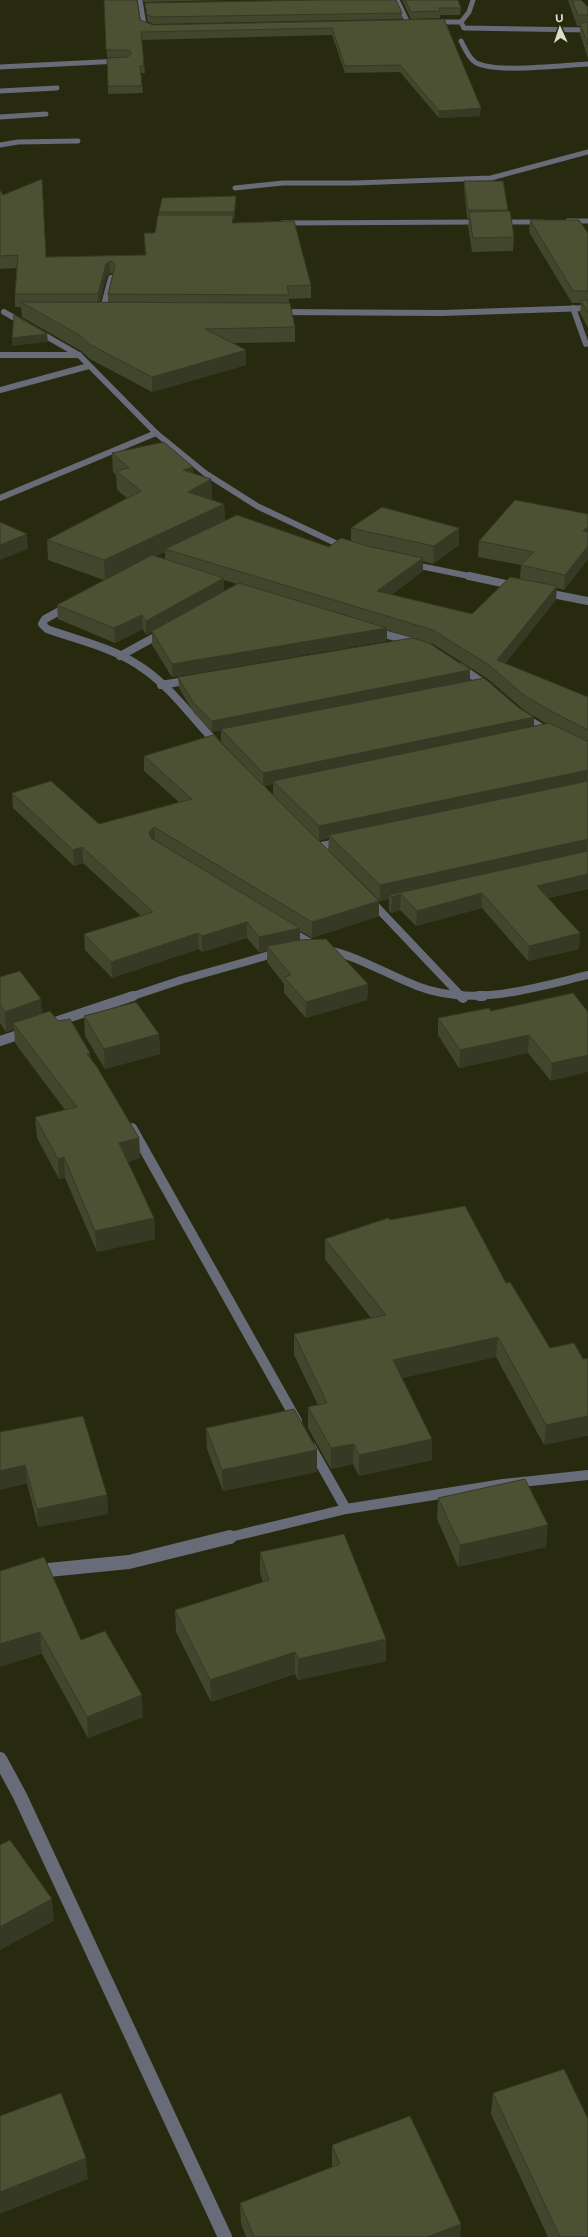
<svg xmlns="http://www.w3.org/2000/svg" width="588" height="2237" font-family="Montserrat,sans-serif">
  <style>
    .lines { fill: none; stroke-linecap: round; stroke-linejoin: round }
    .minor-far4 { stroke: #686b78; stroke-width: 5 }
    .minor-far3 { stroke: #686b78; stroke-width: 6 }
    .minor-far2 { stroke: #686b78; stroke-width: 8 }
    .minor-far1 { stroke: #686b78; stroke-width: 10 }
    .minor { stroke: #686b78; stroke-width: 14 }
    .wall { fill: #42462d; fill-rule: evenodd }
    .shaded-wall { fill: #363924 }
    .building { fill: #4d5134; stroke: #363924 }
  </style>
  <rect width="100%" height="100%" fill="#272a0e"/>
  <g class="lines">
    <g class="minor-far4">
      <path d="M140,0l4,25 8,3"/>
      <path d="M397,0l11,23"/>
      <path d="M473,0l-4,12 -8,10 3,6 124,2"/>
      <path d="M432,22h29"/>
      <path d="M461,41c4,7 7,16 14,21 17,12 90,3 113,2"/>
      <path d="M0,67l120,-6"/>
      <path d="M0,91l57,-3"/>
      <path d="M0,117l46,-3"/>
      <path d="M0,145l18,-3 60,-1"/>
      <path d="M235,188l48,-5h72l136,-5 97,-26"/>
      <path d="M568,221h20"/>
      <path d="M498,222h44"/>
      <path d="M282,223l200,-1"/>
    </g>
    <g class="minor-far3">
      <path d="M573,308l13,36"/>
      <path d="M4,312l75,43 77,78 49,40 52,33 89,42"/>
      <path d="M102,312l9,-34"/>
      <path d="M278,312l164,1 146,-5"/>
      <path d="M0,355h79"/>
      <path d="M0,390l89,-24"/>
      <path d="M0,498l156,-65"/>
      <path d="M410,564l64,13"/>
    </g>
    <g class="minor-far2">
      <path d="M469,576l47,10"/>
      <path d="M537,591l51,10"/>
      <path d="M69,606l-24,13 -3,5 5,5c30,11 64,18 91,36 32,20 54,53 80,80"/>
      <path d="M374,631l42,12"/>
      <path d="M120,656l44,-24"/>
      <path d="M460,667l29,20"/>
      <path d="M161,685l30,-5"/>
      <path d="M522,716l28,17"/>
      <path d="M316,847l26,-5"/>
      <path d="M369,899l93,98"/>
      <path d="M288,930l28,16"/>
      <path d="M324,949c34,7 62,25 93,37 56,22 116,2 171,-11"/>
      <path d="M130,997l51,-17 99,-28"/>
    </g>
    <g class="minor-far1">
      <path d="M461,996l2,2"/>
      <path d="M479,996h4"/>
      <path d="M49,1024l84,-28"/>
      <path d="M0,1041l27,-9"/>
      <path d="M132,1128l165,293"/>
      <path d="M311,1447l35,62"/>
      <path d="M226,1538l120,-29 157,-25 85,-9"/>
    </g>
    <g class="minor">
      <path d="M38,1571l91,-9 101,-25"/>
      <path d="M0,1759l20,37 205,441"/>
    </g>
  </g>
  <g class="wall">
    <path d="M104,0l36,20 13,5 291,-6 36,97 -41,2 -39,-46 -55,1 -13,-38 -190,5 3,33h-4l2,20 -35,1v-8l20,-29h-21z"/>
    <path d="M143,0h84l-83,2z"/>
    <path d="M402,0h56l3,8 -1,7h-20v3l-29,1z"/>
    <path d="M568,0h13l7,7v52l-8,-25v-8h-3z"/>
    <path d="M145,3l257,10v6l-248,5 -6,-2 -2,-12z"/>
    <path d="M464,181l44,29 6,27 -1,14 -41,1 -4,-26 1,-8h-2l-3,-30z"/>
    <path d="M0,190l3,5 43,62 99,-2 -1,-22h11l4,-18v-3l77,-16v8l-2,15h-1v4l78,62v13l-22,1v4l6,24v15l-62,1 13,7v15l-94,27 -62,-33 -9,-8 -59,-34 -1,-10h-6v-13l2,-26 -17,1zM110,273l3,1 -5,20v9l-8,-1 6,-25z"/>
    <path d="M530,220l58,13v95l-8,-15 1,-10h-9l-43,-71z"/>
    <path d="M112,453l81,21 18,5 1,20 -2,1 14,4 1,17 104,26 22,-6v-13h108v17l-26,19 -10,-3v10l-32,24 81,19 48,-36 1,-13 -43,-8 1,-16 109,-27v45l-24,31 -8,-2v12l-51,63 83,34v192l-40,9 32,35 -1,16 -51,12 -46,-53 -66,18 -16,-16 -9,3 -2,-3v-11l-9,2 -46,-46 45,46v15l-67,22 -12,-7v9l68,44 -1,16 -61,18 -22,-25v-9l-17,-22v-11l-8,1 -12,-14 -45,14 -3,-3 -87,29 -27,-28 -1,-16 57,-18 -58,-53 -9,3 -61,-58 -1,-15 87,31 80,-22 -35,-31v-15l107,17 -30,-31v-12l-9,2 -18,-19 -15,-25 -1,-11 292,-7v11l64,46 13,-3 -23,-14 -36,-31 -55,-35 -46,-14v11l-215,36 -20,-32v-13l-6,3 -3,-6 -28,14 -57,-24 -1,-14 47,-25 -56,-20 -1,-20 80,-42 -10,-8 -1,-15 -3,-3zM165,552v7l-9,-3zM224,580l13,4 -13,7zM273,784v11l-9,-9zM329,838l-1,12 -9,-9z"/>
    <path d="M0,977l42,36 16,8 33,38 48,79 1,20 -12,4 26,56 1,21 -58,13 -32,-74 -6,1 -22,-41 -2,-21 30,-7 -50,-67 -1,-14 -8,3 -6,-9z"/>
    <path d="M491,1011l97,1 -37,69 -23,-28 -69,15 -21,-33v-17z"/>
    <path d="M84,1016l75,18 1,20 -55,15 -20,-33z"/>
    <path d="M390,1220l116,63 44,65 24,-5 -30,102 -48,-88 -94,21 30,61v21l-73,16 -6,-12 -22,5 -23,-41v-21l10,-2 -24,-50v-21l77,-16 -46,-59v-20z"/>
    <path d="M206,1428l111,22v22l-94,19 -16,-42z"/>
    <path d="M0,1432l107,63 1,19 -70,13 -11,-44 -27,7z"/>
    <path d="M438,1498l108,49 -88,20 -21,-48z"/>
    <path d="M260,1552l126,87v22l-88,19 -3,-6 -84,28 -35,-70 -1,-22 88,-28 -3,-9z"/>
    <path d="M0,1571l81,69 62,77 -55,21 -46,-84z"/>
    <path d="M493,2093l95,144h-40l-57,-123z"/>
    <path d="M332,2145l129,79 -1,13h-214l-5,-13 -1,-21 92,-36z"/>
  </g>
  <g class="shaded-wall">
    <path d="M481,108l-1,8 -41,2v-7z"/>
    <path d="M236,196v8l-2,15v-7z"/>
    <path d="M110,261v12l-4,4 -8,30v-13l8,-30z"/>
    <path d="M47,334l1,8 -36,4v-8z"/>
    <path d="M246,350v15l-94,27v-15z"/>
    <path d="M193,467v20l-10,-17z"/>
    <path d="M211,479l1,20 -24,12v-19z"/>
    <path d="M224,504l1,20 -60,25v3l-60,28 -1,-20z"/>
    <path d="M588,527v14l-5,-10z"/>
    <path d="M459,528v17l-26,19 1,-18z"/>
    <path d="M27,534l1,15 -28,11v-15z"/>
    <path d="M588,546v13l-24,31 1,-15z"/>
    <path d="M423,558v13l-46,34v-14z"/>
    <path d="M224,578v14l-78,43v-14z"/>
    <path d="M557,586l-1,14 -58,73 -1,-13z"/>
    <path d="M142,615l1,14 -28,14 -1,-15z"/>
    <path d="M387,628v13l-215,36v-13z"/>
    <path d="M470,670v11l-258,51v-11z"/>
    <path d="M534,717v12l-261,52v3l-10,2v-13z"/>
    <path d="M588,770l-1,14 -258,51v3l-10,3v-15z"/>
    <path d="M154,827l1,15 -6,5v-15z"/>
    <path d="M588,839l-1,15 -186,40 -1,16 -9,3 1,-16 -3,-2v4l-9,2v-16z"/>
    <path d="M82,847l1,16 -9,3 -1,-16z"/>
    <path d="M588,874v15l-52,12 1,-15z"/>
    <path d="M482,893v15l-66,18 1,-15z"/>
    <path d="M379,901v15l-67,22v-16z"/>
    <path d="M247,922v16l-45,14v-16z"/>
    <path d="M300,928v16l-33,2v5l-8,1v-15z"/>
    <path d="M198,933l1,16 -87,29 -1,-16z"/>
    <path d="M580,933l-1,16 -51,12 1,-15z"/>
    <path d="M368,984l-1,16 -61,18v-16z"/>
    <path d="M41,999l2,20 -30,4 1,6 -8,3 -1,-20z"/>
    <path d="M159,1034l1,20 -55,15 -1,-20z"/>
    <path d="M529,1035l-1,18 -69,15 1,-18z"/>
    <path d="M90,1053l2,20 -5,-19z"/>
    <path d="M588,1055v17l-37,9 1,-18z"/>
    <path d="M139,1138l1,20 -20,6 -1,-21z"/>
    <path d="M64,1157l1,21 -6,1 -1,-20z"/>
    <path d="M154,1218l1,21 -58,13 -2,-21z"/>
    <path d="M498,1337l-2,20 -104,23 1,-20z"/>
    <path d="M588,1416v20l-44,9 2,-20z"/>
    <path d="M432,1439v21l-73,16v-21z"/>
    <path d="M354,1444l-1,20 -22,5v-21z"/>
    <path d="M317,1450v22l-94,19 -1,-21z"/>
    <path d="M25,1465l2,18 -27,7v-19z"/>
    <path d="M107,1495l1,19 -70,13 -1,-18z"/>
    <path d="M548,1525l-2,22 -88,20 2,-22z"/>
    <path d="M40,1632l2,22 -42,13v-23z"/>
    <path d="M386,1639v22l-88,19v-21z"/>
    <path d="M295,1652v22l-84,28 -1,-22z"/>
    <path d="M142,1695l1,22 -55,21 -1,-21z"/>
    <path d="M52,1899l2,22 -54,29v-23z"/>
    <path d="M86,2158l2,21 -88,35v-22z"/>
    <path d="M461,2224l-1,13h-33z"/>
  </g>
  <g class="building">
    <path d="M104,0h33l3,20 13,5 291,-6 37,89 -42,3 -39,-46 -55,1 -13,-38 -191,4 3,34h-4l2,20h-34l-1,-28 21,-1 4,-4 -4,-3h-22z"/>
    <path d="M318,0h78l6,13 -249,4 -6,-2 -2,-12z"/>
    <path d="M405,0h53l3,8h-22l1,3 -29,1z"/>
    <path d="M572,0h9l7,7v8h-10z"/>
    <path d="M588,22v23l-8,-22z"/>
    <path d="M42,179l4,78 100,-2 -2,-22h11l3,-18h75l-1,8 62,-2 17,64 -24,1 2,9 -181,-1 7,-28 -2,-4 -3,-1 -4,3 -8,30h-83l3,-39 -18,1v-66l3,5z"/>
    <path d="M464,181h39l5,29h-40z"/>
    <path d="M236,196l-2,16h-75l3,-14z"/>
    <path d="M510,211l4,26 -41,1 -4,-26z"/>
    <path d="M530,220h49l9,13v58h-15z"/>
    <path d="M581,300h7v13z"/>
    <path d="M21,302l269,1 5,24 -90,2 41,21 -94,27 -63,-33 -8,-8z"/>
    <path d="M14,315l33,19 -35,4z"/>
    <path d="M164,442l29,25 -10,3 28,9 -23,13 36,12 -120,56 -57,-20 94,-49 -25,-20 13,-3 -17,-15z"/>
    <path d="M515,500l73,14v13l-5,4 5,1v14l-23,29 -44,-10 13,-13 -55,-11z"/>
    <path d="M382,507l77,21 -25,18 -83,-18z"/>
    <path d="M237,515l92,32 12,-9 26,8 56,12 -46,33 95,23 38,-37 47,9 -60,74 91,37v33l-35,-18 -28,-16 -36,-31 -56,-35 -268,-81z"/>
    <path d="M0,522l27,12 -27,11z"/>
    <path d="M152,555l72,23 -78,43 -4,-6 -28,13 -57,-23z"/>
    <path d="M239,583l148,45 -215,36 -20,-33z"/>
    <path d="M412,638l17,5 41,27 -258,51 -19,-19 -15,-25z"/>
    <path d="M484,678l35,30 15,9 -271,56 -42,-44z"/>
    <path d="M549,723l38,18 1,-1v30l-269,56 -46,-45z"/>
    <path d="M213,735l166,166 -67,21 -158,-95 -5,5 2,6 149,90 -41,9 -12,-15 -45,14 -4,-3 -87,29 -27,-28 69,-22 -71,-65 -9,3 -61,-57 39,-12 48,43 93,-25 -48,-43z"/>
    <path d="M588,781v58l-208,46 -51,-50z"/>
    <path d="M588,851v23l-51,12 43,47 -51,13 -47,-53 -65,18 -16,-17 -9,3 -3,-2z"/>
    <path d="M326,939l42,45 -62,18 -22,-25 7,-2 -24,-29 33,-6z"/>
    <path d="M20,971l21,28 -36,13 -5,-7v-28z"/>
    <path d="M573,993l15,19v43l-36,8 -23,-28 -69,15 -22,-32 51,-10 2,3z"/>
    <path d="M136,1002l23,32 -55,15 -20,-33z"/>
    <path d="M50,1011l8,10 12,-2 20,34 -3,1 10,13 42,71 -20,5 35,75 -59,13 -31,-74 -6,2 -23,-42 42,-10 -64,-84z"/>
    <path d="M465,1206l41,77 4,-1 40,66 24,-5 9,16 5,-1v58l-42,9 -48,-88 -105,23 39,79 -73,16 -5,-11 -23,4 -23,-41 19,-4 -33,-69 92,-19 -61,-76 63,-21 2,2z"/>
    <path d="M294,1409l23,41 -95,20 -16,-42z"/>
    <path d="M83,1416l24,79 -70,14 -12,-44 -25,6v-39z"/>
    <path d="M525,1479l23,46 -88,20 -22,-47z"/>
    <path d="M344,1534l42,105 -88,20 -3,-7 -85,28 -35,-70 94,-30 -9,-28z"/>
    <path d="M44,1557l37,83 24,-9 37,64 -55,22 -47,-85 -40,12v-73z"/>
    <path d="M10,1840l42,59 -52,28v-82z"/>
    <path d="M564,2069l24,50v118h-28l-67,-144z"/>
    <path d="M61,2093l25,65 -86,34v-76z"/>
    <path d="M410,2116l51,108 -34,13h-173l-14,-34 100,-39 -8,-19z"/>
  </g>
  <g transform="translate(560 28) rotate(357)" stroke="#272a0e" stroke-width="3" paint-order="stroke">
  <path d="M0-3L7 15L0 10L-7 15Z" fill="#dbddcd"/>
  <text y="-6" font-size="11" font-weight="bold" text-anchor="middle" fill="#dbddcd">U</text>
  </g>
</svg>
